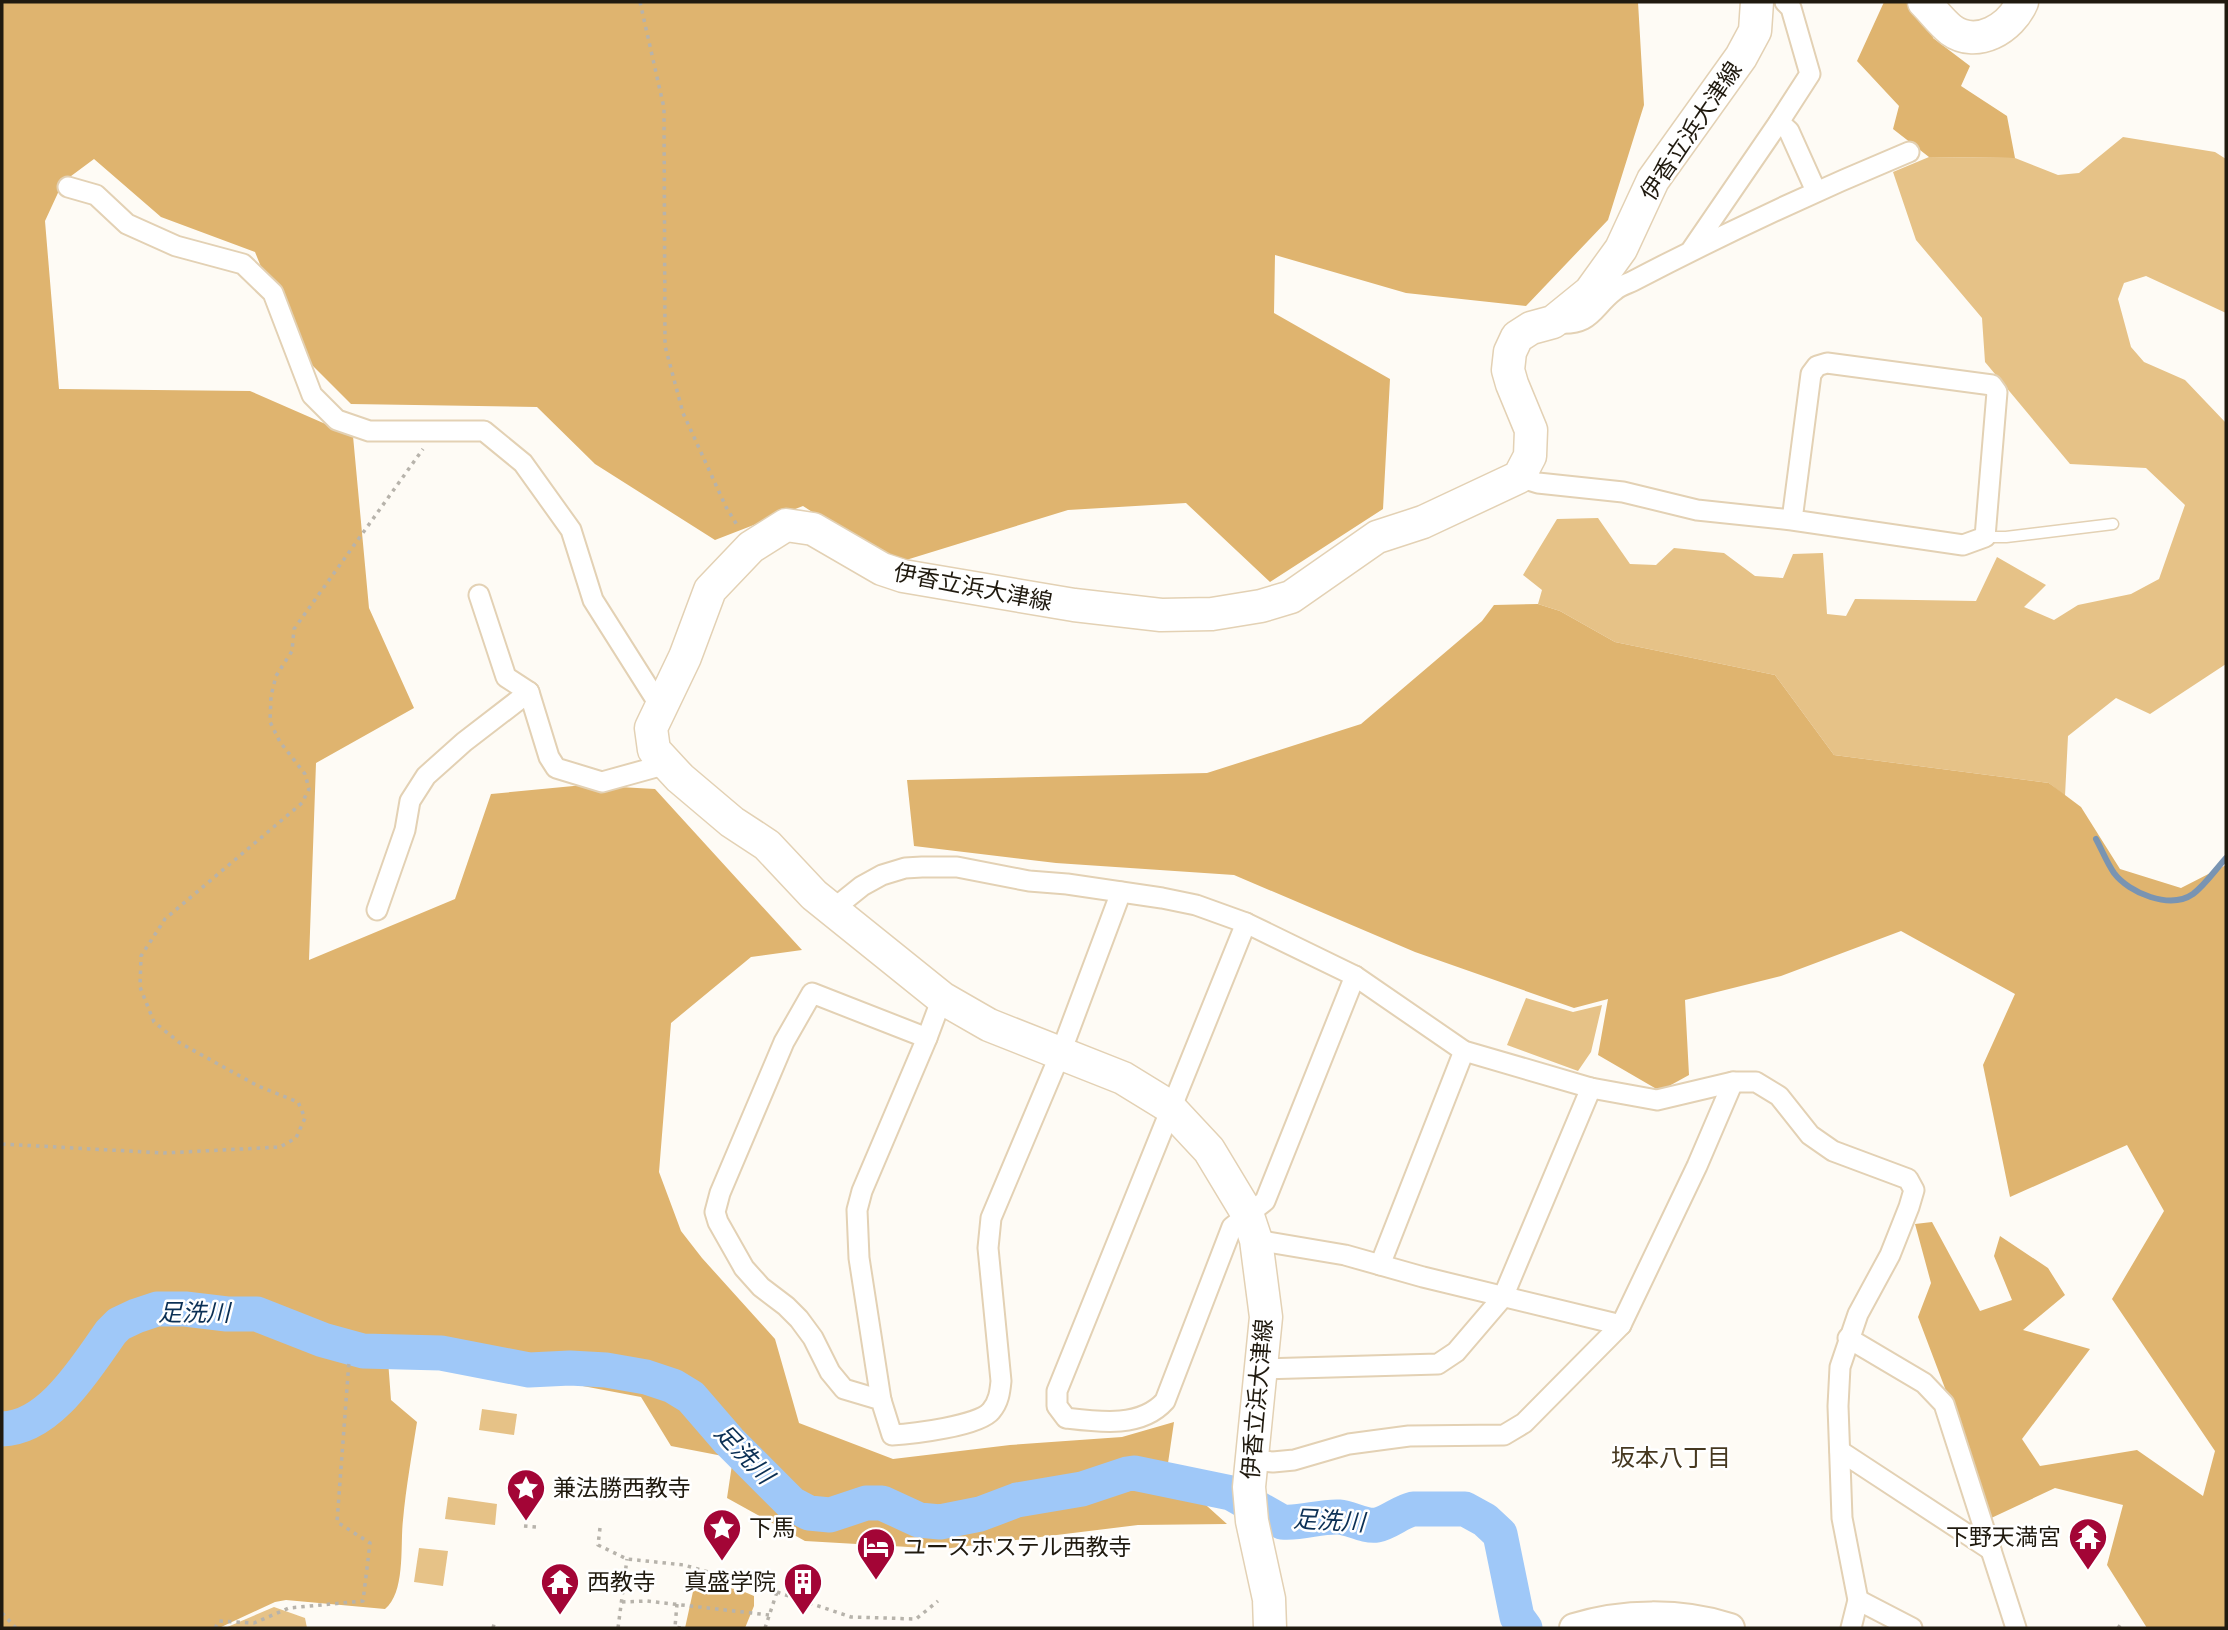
<svg xmlns="http://www.w3.org/2000/svg" width="2228" height="1630" font-family="Roboto,'Noto Sans JP',sans-serif">
  <style>
    .green { fill: #e6c287 }
    .forest { fill: #dfb46f }
    .lines { fill: none; stroke-linecap: round; stroke-linejoin: round }
    .stream { stroke: #7994b2; stroke-width: 6 }
    .river { stroke: #9fc8f8; stroke-width: 35 }
    .lane-casing { stroke: #e3d1b4; stroke-width: 13 }
    .street-casing { stroke: #e3d1b4; stroke-width: 23 }
    .secondary-casing { stroke: #e3d1b4; stroke-width: 32 }
    .primary-casing { stroke: #e3d1b4; stroke-width: 35 }
    .path { stroke: #b7b3ab; stroke-width: 3.5; stroke-dasharray: 3.5 5; stroke-linecap: butt }
    .lane { stroke: #fff; stroke-width: 10 }
    .street { stroke: #fff; stroke-width: 19 }
    .secondary { stroke: #fff; stroke-width: 28 }
    .primary { stroke: #fff; stroke-width: 32 }
    .labels { text-anchor: middle; stroke-width: 5; stroke-linejoin: round; paint-order: stroke }
    .street-label { font-size: 23px; fill: #201a0f; stroke: #fff }
    .poi-label { font-size: 23px; fill: #201a0f; stroke: #fff; text-anchor: start }
    .water-label { font-size: 24px; font-style: italic; fill: #0b3055; stroke: #fff }
    .neighbourhood-label { font-size: 24px; fill: #463820; stroke: #fff }
  </style>
  <rect width="100%" height="100%" fill="#fefbf5"/>
  <g class="green">
    <path d="M2123,137l92,15 11,7v154l-80,-37 -22,7 -6,16 13,48 13,15 41,18 41,43v241l-76,50 -34,-16 -48,38 -3,60 -16,-13 -215,-28 -59,-80 -160,-33 -55,-31 -22,-7 4,-14 -19,-15 34,-56 41,-1 32,46 26,1 18,-17 50,5 31,23 28,2 10,-24 30,-1 4,61 19,2 9,-17 121,2 21,-44 49,28 -22,22 30,13 24,-15 53,-11 28,-15 26,-74 -39,-37 -76,-4 -85,-102 -3,-44 -66,-78 -23,-68 36,-15 86,1 43,17 21,-2z"/>
    <path d="M1526,998l47,14 29,-7 -11,47 -13,19 -71,-26z"/>
    <path d="M482,1409l35,5 -3,21 -35,-5z"/>
    <path d="M448,1497l49,7 -2,21 -50,-6z"/>
    <path d="M419,1548l29,3 -5,35 -29,-4z"/>
    <path d="M274,1607l31,11 2,10h-82z"/>
  </g>
  <g class="forest">
    <path d="M2,2h1636l6,103 -36,115 -82,86 -120,-13 -131,-38 -1,58 116,66 -7,130 -113,73 -84,-79 -118,7 -175,54 -90,-58 -88,34 -120,-76 -58,-57 -186,-3 -58,-58 -38,-94 -94,-35 -67,-58 -31,23 -18,39 14,168 191,2 103,45 16,172 45,100 -98,55 -7,197 146,-61 36,-105 93,-9 71,4 147,161 -51,7 -80,66 -12,149 22,59 21,27 73,81 24,84 94,36 117,-14 112,-8 52,-15 -7,48 60,54 -89,1 -195,24 -138,-8 -78,-43 6,-40 -62,-12 -30,-49 -106,-20 -147,-17 3,40 26,22c-5,32 -11,65 -14,98 -3,24 3,72 -18,89l-99,-9 -11,2 -56,26h-217z"/>
    <path d="M1884,2h32l15,19 2,17 37,28 -9,20 46,30 8,42 -86,-1 -36,-28 6,-23 -42,-45z"/>
    <path d="M1538,604l22,7 55,31 160,33 59,80 215,28 32,24 39,62 61,19 45,-23v763h-79l-40,-63 16,-60 -68,-17 -68,32 -19,-9 -9,-27 9,-35 -50,-132 13,-34 -16,-59 17,-2 48,89 32,-11 -18,-44 6,-20 48,32 17,27 -42,35 67,19 -68,90 18,27 97,-16 66,46 12,-45 -103,-152 52,-88 -37,-66 -117,52 -27,-132 32,-71 -114,-63 -120,45 -96,24 4,75 -29,16 -62,-36 10,-56 -34,9 -159,-56 -181,-77 -178,-12 -142,-17 -7,-66 300,-7 154,-49 121,-103 12,-16z"/>
    <path d="M701,1583l39,7 14,6v10l-9,22h-60l9,-41z"/>
  </g>
  <g class="lines">
    <path class="stream" d="M2096,839c6,11 11,24 18,34 15,20 56,37 79,21 12,-9 23,-25 33,-36"/>
    <path class="river" d="M2,1429c48,-1 84,-62 109,-97l8,-8 17,-8 21,-7h28l42,5h30l66,26 40,11 78,2 88,17 41,-2 36,2 40,7 27,9 18,11 38,44 63,63 17,9 21,2 36,-12h16l37,17 21,2 40,-8 37,-14 65,-11 45,-15 7,-1 97,20 51,29c19,2 38,-6 57,-5 12,1 26,10 38,8 13,-3 23,-13 36,-16h52l20,11 15,14 17,83 8,11"/>
    <g class="lane-casing">
      <path id="lane" d="M1985,537h21l107,-13"/>
    </g>
    <g class="street-casing">
      <g id="street">
        <path d="M1779,122l10,9 27,60"/>
        <path d="M68,187l28,8 31,29 49,22 67,18 30,29 39,102 25,25 32,11h115l39,32 48,67 22,70 67,106"/>
        <path d="M1692,249l87,-127 31,-48 -19,-66 -6,-6"/>
        <path d="M1557,323c35,3 35,-15 57,-32 5,-5 13,-7 19,-10 90,-47 182,-90 276,-129"/>
        <path d="M1519,477l19,6 85,9 74,18 95,10 171,25 22,-8 12,-145 -5,-7 -165,-22 -10,3 -6,8 -19,146"/>
        <path d="M479,595l27,82 23,15 20,65 7,11 46,14 65,-18"/>
        <path d="M377,910l28,-80 5,-29 16,-25 38,-34 65,-50"/>
        <path d="M832,910l30,-24 20,-11 23,-7 17,-1h35l72,14 38,3 95,14 34,7 50,18 109,53 109,75 127,37 66,12 76,-18h23l23,14 31,39 23,16 75,28 6,11 -5,17 -19,48 -32,59 -18,53 -2,39 4,112 16,82 -7,28"/>
        <path d="M1246,923l-189,468v15l9,12c33,4 75,10 99,-17l67,-174 33,-26 90,-225"/>
        <path d="M942,998l-15,40 -115,-45 -28,49 -64,151 -5,19 3,10 26,46 17,19 25,19 13,13 14,19 17,34 14,17 37,11 11,35c20,-1 87,-9 99,-24 8,-9 9,-20 10,-30l-13,-133 3,-30 70,-166 60,-160"/>
        <path d="M1256,1240l89,15 78,22 198,48"/>
        <path d="M1380,1265l84,-214"/>
        <path d="M1848,1338l76,45 20,21 72,224"/>
        <path d="M1262,1369l176,-5 18,-12 47,-55 88,-209"/>
        <path d="M881,1400l-22,-142 -2,-48 5,-19 65,-153"/>
        <path d="M1840,1451l151,99"/>
        <path d="M1251,1460l22,2 21,-2 55,-16 60,-8 95,-1 20,-12 97,-98 76,-159 36,-84"/>
        <path d="M1858,1600l54,28"/>
      </g>
    </g>
    <g class="secondary-casing">
      <path id="secondary" d="M1574,1628c48,-15 107,-16 156,0"/>
    </g>
    <g class="primary-casing">
      <g id="primary">
        <path d="M1924,2c9,9 17,20 27,28 26,19 60,-2 71,-28"/>
        <path d="M1270,1628l-1,-29 -17,-78 -3,-34 17,-170 -10,-77 -9,-27 -38,-63 -42,-45 -44,-27 -134,-53 -47,-27 -128,-103 -47,-50 -35,-23 -52,-44 -26,-28 -3,-22 34,-71 25,-67 41,-43 35,-22 27,4 69,40 21,7 171,29 87,10 51,-1 49,-8 30,-9 86,-60 46,-15 96,-45 11,-21 1,-26 -19,-46 -4,-14 2,-18 7,-15 14,-9 22,-6 37,-30 31,-43 32,-69 88,-123 14,-26 2,-29"/>
      </g>
    </g>
    <g class="path">
      <path d="M640,2l24,106 1,238 18,67 43,94 11,18"/>
      <path d="M2,1144l162,9 116,-6 16,-9 9,-20 -7,-16 -40,-16 -78,-43 -26,-21 -14,-35 1,-31 24,-37 137,-116 7,-14 -4,-15 -25,-32 -10,-20 1,-26 5,-20 16,-25 2,-22 129,-180"/>
      <path d="M524,1526l12,1"/>
      <path d="M600,1528l-2,17 29,14 57,6 93,27 -12,36"/>
      <path d="M777,1592l74,25 65,2 22,-18"/>
      <path d="M622,1602l25,-1 122,14"/>
      <path d="M677,1604l-2,23 6,1"/>
      <path d="M2,1613l14,15"/>
      <path d="M215,1628l4,-7 35,2 35,-15 74,-7 7,-58 -33,-21 12,-161"/>
      <path d="M493,1628l1,-4"/>
      <path d="M618,1628l9,-69"/>
      <path d="M2118,1628l5,-7"/>
    </g>
    <use href="#lane" class="lane"/>
    <use href="#street" class="street"/>
    <use href="#secondary" class="secondary"/>
    <use href="#primary" class="primary"/>
  </g>
  <defs>
    <g id="sight-pin" transform="scale(2.0125)"><path d="M0 17L-7.5 6A9.5 9.5 0 1 1 7.5 6Z" fill="#a30536" stroke="#fff"/><path d="M0-6L1.8-2.2L6-1.7L2.9 1.2L3.7 5.4L0 3.3L-3.7 5.4L-2.9 1.2L-6-1.7L-1.8-2.2Z" fill="#fff"/></g>
    <g id="temple-pin" transform="scale(2.0125)"><path d="M0 17L-7.5 6A9.5 9.5 0 1 1 7.5 6Z" fill="#a30536" stroke="#fff"/><path d="M0-6L5-2H3V0L6.5 2.5H4V6H1.5V3h-3V6H-4V2.5H-6.5L-3 0V-2H-5Z" fill="#fff"/></g>
    <g id="hotel-pin" transform="scale(2.0125)"><path d="M0 17L-7.5 6A9.5 9.5 0 1 1 7.5 6Z" fill="#a30536" stroke="#fff"/><path d="M-6-4.5h1.5V1H6V5H4.5V3h-9V5H-6ZM-4 0a1.8 1.8 0 1 1 3.6 0ZM.5 0V-2.5h3Q6-2.5 6 0Z" fill="#fff"/></g>
    <g id="building-pin" transform="scale(2.0125)"><path d="M0 17L-7.5 6A9.5 9.5 0 1 1 7.5 6Z" fill="#a30536" stroke="#fff"/><path d="M-4-6H4V6H1V3H-1V6H-4ZM-2.5-4.3h1.7v1.8h-1.7ZM.8-4.3h1.7v1.8H.8ZM-2.5-1h1.7V.8h-1.7ZM.8-1h1.7V.8H.8Z" fill="#fff"/></g>
  </defs>
  <g fill-rule="evenodd">
    <use href="#sight-pin" x="526" y="1488"/>
    <use href="#sight-pin" x="722" y="1528"/>
    <use href="#temple-pin" x="2088" y="1537"/>
    <use href="#hotel-pin" x="876" y="1547"/>
    <use href="#temple-pin" x="560" y="1582"/>
    <use href="#building-pin" x="803" y="1582"/>
  </g>
  <g class="labels">
    <g class="street-label">
      <text transform="translate(1691 131) rotate(-56)" y="8">伊香立浜大津線</text>
      <text transform="translate(973 587) rotate(11)" y="8">伊香立浜大津線</text>
      <text transform="translate(1257 1399) rotate(-85)" y="8">伊香立浜大津線</text>
    </g>
    <g class="poi-label">
      <text x="553" y="1496">兼法勝西教寺</text>
      <text x="749" y="1536">下馬</text>
      <text x="2061" y="1545" text-anchor="end">下野天満宮</text>
      <text x="903" y="1555">ユースホステル西教寺</text>
      <text x="587" y="1590">西教寺</text>
      <text x="776" y="1590" text-anchor="end">真盛学院</text>
    </g>
    <g class="water-label">
      <text x="194" y="1321">足洗川</text>
      <text transform="translate(744 1454) rotate(46)" y="8">足洗川</text>
      <text transform="translate(1329 1521) rotate(3)" y="8">足洗川</text>
    </g>
    <g class="neighbourhood-label">
      <text x="1671" y="1466">坂本八丁目</text>
    </g>
  </g>
  <rect width="2228" height="1630" fill="none" stroke="#201a0f" stroke-width="7"/>
</svg>
